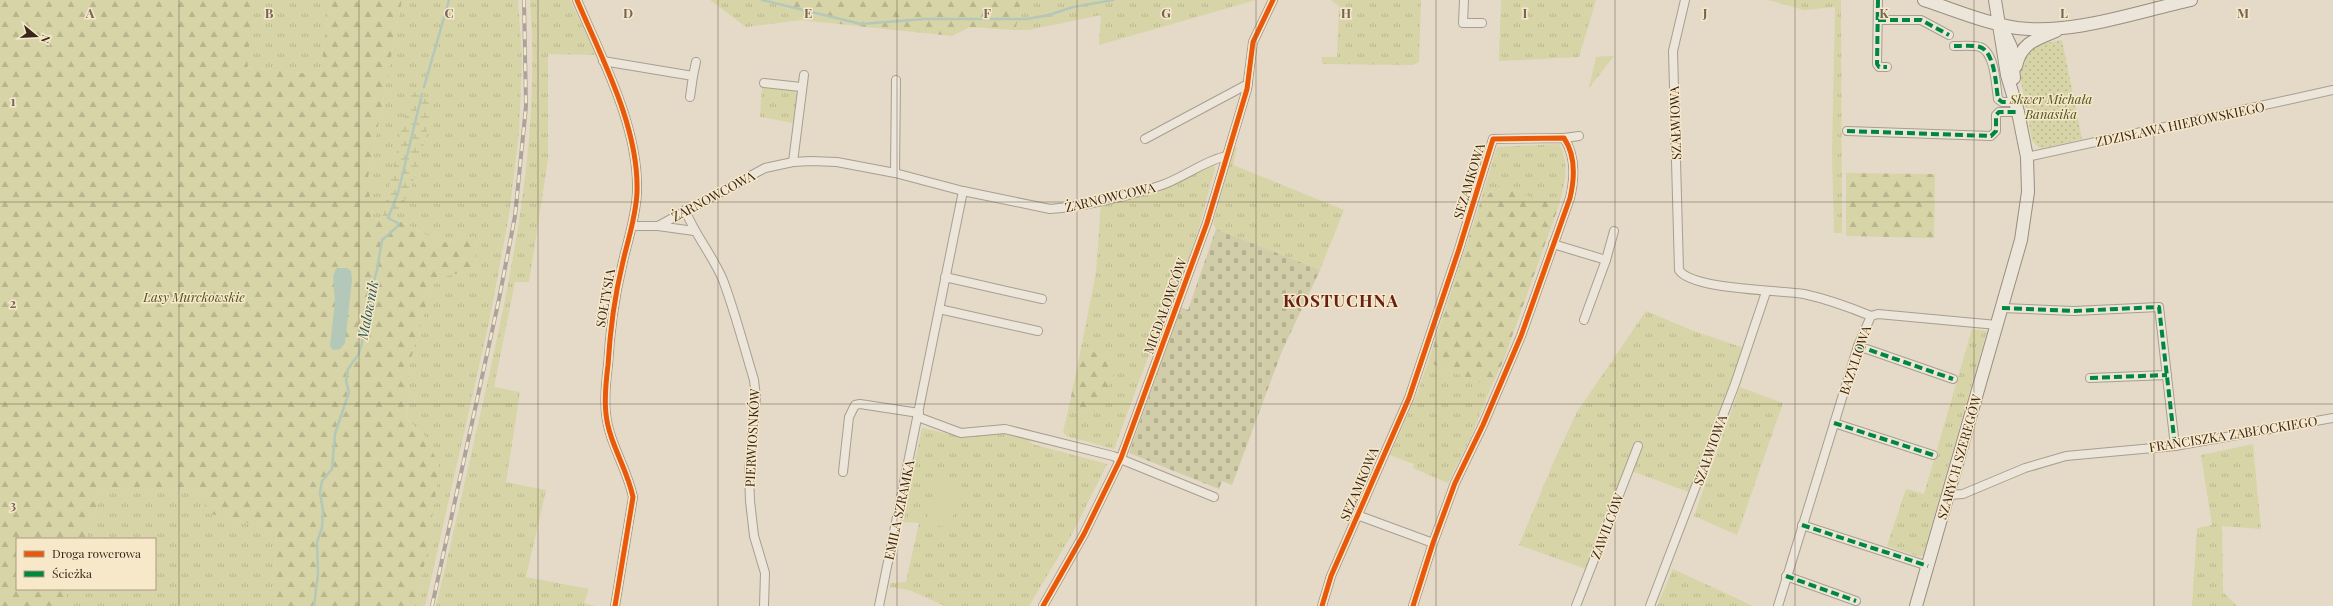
<svg xmlns="http://www.w3.org/2000/svg" width="2333" height="606" font-family="'Playfair Display',serif">
  <style>
    .grass { fill: url(#grass-tufts) }
    .forest { fill: url(#forest-firs) }
    .wetland { fill: url(#wetland-marsh) }
    .cemetery { fill: url(#cemetery-stones) }
    .park { fill: url(#park-dots) }
    .pitch { fill: #d7d4a7 }
    .water { fill: #b4c8ba }
    .lines { fill: none; stroke-linecap: round; stroke-linejoin: round }
    .stream { stroke: #b4c8ba; stroke-width: 2.5 }
    .street-casing { stroke: #a89e91; stroke-width: 10 }
    .secondary-casing { stroke: #988e81; stroke-width: 14 }
    .street { stroke: #ece5d9; stroke-width: 8 }
    .secondary { stroke: #ece5d9; stroke-width: 12 }
    .rail-casing { stroke: #aaa49a; stroke-width: 4 }
    .rail { stroke: #f8e8ca; stroke-width: 2.5; stroke-dasharray: 8; stroke-linecap: butt }
    .quiet { stroke: #00873e; stroke-width: 4; stroke-dasharray: 8 4; stroke-linecap: butt }
    .cycleway-casing { stroke: #f8e8ca; stroke-width: 8 }
    .cycleway { stroke: #e8590c; stroke-width: 5 }
    .grid { fill: none; stroke: #746556; stroke-width: 1; stroke-opacity: 0.55 }
    .labels { text-anchor: middle; stroke-width: 3; stroke-linejoin: round; paint-order: stroke }
    .park-label { font-size: 13px; font-style: italic; fill: #4b551e; stroke: #f8e8ca }
    .street-label { font-size: 13px; fill: #372619; stroke: #f8e8ca }
    .water-label { font-size: 14px; font-style: italic; fill: #275852; stroke: #f8e8ca }
    .district-label { font-size: 17px; font-weight: bold; letter-spacing: 1px; fill: #672015; stroke: #f8e8ca }
    .grid-label { font-size: 13px; text-anchor: middle; font-weight: bold; fill: #746556; stroke: #f8e8ca; stroke-width: 3; stroke-linejoin: round; paint-order: stroke }
  </style>
  <defs>
    <pattern id="grass-tufts" width="24" height="20" patternUnits="userSpaceOnUse"><rect width="24" height="20" fill="#d7d4a7"/><path d="M3 7l-1-3M5 7V3M7 7l1-3M15 17l-1-3M17 17v-4M19 17l1-3" fill="none" stroke="#b9b68f"/></pattern>
    <pattern id="forest-firs" width="22" height="20" patternUnits="userSpaceOnUse"><rect width="22" height="20" fill="#d7d4a7"/><path d="M5 1l3.5 6h-7zM16 11l3.5 6h-7z" fill="#b9b68f"/></pattern>
    <pattern id="wetland-marsh" width="20" height="14" patternUnits="userSpaceOnUse"><rect width="20" height="14" fill="#d7d4a7"/><path d="M1 5h8M5 5V1M11 12h8M15 12V8" fill="none" stroke="#b9b68f"/></pattern>
    <pattern id="cemetery-stones" width="16" height="16" patternUnits="userSpaceOnUse"><rect width="16" height="16" fill="#d1cda8"/><path d="M2 7V4a2 2 0 0 1 4 0v3zM10 15v-3a2 2 0 0 1 4 0v3z" fill="#b4b090"/></pattern>
    <pattern id="park-dots" width="8" height="8" patternUnits="userSpaceOnUse"><rect width="8" height="8" fill="#d7d4a7"/><path d="M2 2h.1M6 6h.1" fill="none" stroke="#b9b68f" stroke-width="1.8" stroke-linecap="round"/></pattern>
  </defs>
  <rect width="100%" height="100%" fill="#e4dac7"/>
  <g class="grass">
    <path d="M254,0h76l-10,75 -74,-8z"/>
    <path d="M402,0h116l4,59 -3,73 -9,77 -19,104 -66,293h-10l9,-39 2,-130 -19,-18 3,-57 25,-84 40,-8 1,-34 -35,7 -46,-25 -23,2 -4,-42z"/>
    <path d="M530,0h40l26,55 -48,-1v105l-19,123h-14l-21,105 26,5 -14,90 40,8 -20,87 63,12 -5,14 12,3h-160c18,-75 35,-151 52,-226 28,-128 52,-248 42,-380z"/>
    <path d="M710,0h65l26,20 -55,7z"/>
    <path d="M1024,0h232l-157,45 2,-30 -72,15h-14z"/>
    <path d="M1331,0h90l-2,62 -6,3 -91,-1v-7h15l2,-51z"/>
    <path d="M1501,0h95l-17,57 -80,4z"/>
    <path d="M1768,0h73l1,233h-8l-2,-82 3,-144 -31,3z"/>
    <path d="M1614,56l-25,32 7,-31z"/>
    <path d="M762,85l31,4 4,5 -4,29 -33,-6z"/>
    <path d="M1559,144c12,20 5,43 -1,64l-13,-7 -51,-13 -14,15 17,-56z"/>
    <path d="M1234,147h3l-4,18 111,45 -24,60 -104,-41 -3,-6z"/>
    <path d="M1210,163l4,1 1,5 -18,65 -21,61 -7,6 -55,148 -48,-13 -3,-4 5,-21 27,1 14,-55 -25,-8 -2,-5 14,-72 5,-68z"/>
    <path d="M1646,311l45,19 53,18 -53,145 -62,-23 -40,100 -70,-25 35,-84 23,-49z"/>
    <path d="M1972,329l15,2 -64,224 -3,2 -33,-11 19,-57 18,5z"/>
    <path d="M1428,362l63,25 -20,50 -23,46 -35,-15 1,-4 -24,-9 28,-64z"/>
    <path d="M1740,387l43,16 -46,132 -43,-19z"/>
    <path d="M922,428l41,9 40,-4 25,5 4,6 75,20 -35,70 -43,72h-84l-36,-16 -19,-3 1,-4 15,-1 13,-59 -17,-1z"/>
    <path d="M2253,444l8,85 -39,-3 1,66 14,14h-45l5,-78 15,-3 -11,-70z"/>
    <path d="M103,488l98,4 6,21 70,17 -4,56 2,20h-212l6,-17h86v-50h-69z"/>
    <path d="M1673,569l80,37h-96z"/>
  </g>
  <g class="forest">
    <path d="M0,0h254l-7,67 73,8 10,-75h72l-34,178 4,42 22,-2 47,25 35,-7 -1,34 -40,8 -25,84 -3,57 19,18 14,31 -16,99 -9,39h-140l-2,-20 4,-56 -70,-17 -6,-21 -98,-4 -17,51h-69v50h52l-6,17h-63z"/>
    <path d="M775,0h249l-9,30 -45,-3 -18,9 -151,-16z"/>
    <path d="M1846,173l89,1 -1,64 -88,-2z"/>
    <path d="M1497,186l48,15 13,7 -55,154 -12,25 -63,-25 52,-159z"/>
    <path d="M1082,344l2,5 25,8 6,16 -20,39 -27,-1z"/>
  </g>
  <path class="wetland" d="M413,91l20,12c-9,38 -15,83 -39,115l-12,1 21,-97z"/>
  <path class="cemetery" d="M1216,229l104,41 -38,81 -50,134 -10,-4 -3,8 -90,-36 52,-146 7,3z"/>
  <path class="park" d="M2062,40l20,99 -39,9 -5,-1 -6,-7 -11,-59v-12l1,-7 11,-17z"/>
  <path class="pitch" d="M936,481l24,6 -10,41 -24,-5z"/>
  <path class="water" d="M336,268h11l4,3 1,9 -7,63 -5,6 -7,1 -3,-4 5,-44 -2,-25z"/>
  <g class="lines">
    <g class="stream">
      <path d="M762,0l99,24 63,-5h103l22,-4 24,-8 40,-7"/>
      <path d="M424,87l25,-87"/>
      <path d="M314,606l4,-32 -1,-32 5,-14 1,-18 -3,-17 2,-12 10,-12 3,-35 14,-42 -3,-11 2,-12 10,-14 4,-12 3,-29 12,-44 5,-30 16,-14v-3l-10,-5 10,-25 24,-99"/>
    </g>
    <g class="street-casing">
      <g id="street">
        <path d="M577,0c25,59 62,127 60,192 -1,26 -10,50 -15,74 -8,33 -12,66 -14,99 -2,16 -4,33 -2,49 3,29 21,54 27,83l-18,109"/>
        <path d="M1464,0l-1,23h19"/>
        <path d="M1685,0l-12,51 6,219c13,20 101,20 125,24 23,5 45,13 67,22"/>
        <path d="M1878,0l-1,64 2,3h8"/>
        <path d="M1878,20h43l28,15"/>
        <path d="M1954,46c8,0 18,-1 26,1 15,5 16,39 18,52l4,3h13"/>
        <path d="M603,61l90,15 -3,21"/>
        <path d="M693,76l3,-14"/>
        <path d="M764,83l37,4"/>
        <path d="M1847,131l144,5 5,-5v-16l3,-3h19"/>
        <path d="M1564,138l15,-2"/>
        <path d="M1145,139l103,-55"/>
        <path d="M2027,157l306,-67"/>
        <path d="M793,162l11,-87"/>
        <path d="M895,173l1,-93"/>
        <path d="M685,210c10,25 28,46 38,70 12,32 21,67 31,100l2,17 -7,76 1,28 4,35 11,37 -1,33"/>
        <path d="M633,226h25l107,-58 28,-6 18,-1 26,1 58,11 68,18 87,18c31,-2 78,-13 109,-23 23,-7 42,-24 67,-30"/>
        <path d="M658,226l36,5"/>
        <path d="M1553,244l53,16"/>
        <path d="M945,277l97,22"/>
        <path d="M2002,308l72,3 85,-4 16,139"/>
        <path d="M939,309l99,22"/>
        <path d="M1584,320l22,-60 8,-29"/>
        <path d="M1858,346l95,33"/>
        <path d="M2090,378l77,-3"/>
        <path d="M918,417l43,16 44,-4 108,27 101,41"/>
        <path d="M1834,423l99,32"/>
        <path d="M843,472l6,-55 6,-12 5,-1 59,9"/>
        <path d="M1949,495l14,-1 62,-26 41,-12 109,-10 158,-28"/>
        <path d="M1357,515l76,28"/>
        <path d="M1802,525l126,41"/>
        <path d="M1786,576l70,25"/>
        <path d="M879,606l84,-415"/>
        <path d="M1043,606l41,-72 37,-76 86,-235 40,-134 6,-47 20,-42"/>
        <path d="M1322,606l9,-30 78,-178 50,-149 34,-110 71,-1c12,18 11,39 6,60l-49,138 -38,89 -28,58 -22,60 -20,63"/>
        <path d="M1576,606l62,-160"/>
        <path d="M1650,606l85,-222 31,-92"/>
        <path d="M1778,606l80,-260 13,-30 7,-2 119,11"/>
      </g>
    </g>
    <g class="secondary-casing">
      <g id="secondary">
        <path d="M1924,0c31,10 61,23 93,28 56,7 119,-16 174,-28"/>
        <path d="M2003,30l8,17 3,31"/>
        <path d="M2016,66c5,-23 20,-27 40,-35"/>
        <path d="M1916,606l105,-366 7,-48 -1,-35 -9,-45 -11,-37 -12,-75"/>
      </g>
    </g>
    <use href="#street" class="street"/>
    <use href="#secondary" class="secondary"/>
    <g class="rail-casing">
      <path id="rail" d="M432,606l67,-307 16,-83 11,-110 -2,-106"/>
    </g>
    <use href="#rail" class="rail"/>
    <g class="quiet">
      <path d="M1878,0l-1,64 2,3h8"/>
      <path d="M1878,20h43l28,15"/>
      <path d="M1954,46c8,0 18,-1 26,1 15,5 16,39 18,52l4,3h13"/>
      <path d="M1847,131l144,5 5,-5v-16l3,-3h19"/>
      <path d="M2002,308l72,3 85,-4 16,139"/>
      <path d="M1858,346l95,33"/>
      <path d="M2090,378l77,-3"/>
      <path d="M1834,423l99,32"/>
      <path d="M1802,525l126,41"/>
      <path d="M1786,576l70,25"/>
    </g>
    <g class="cycleway-casing">
      <g id="cycleway">
        <path d="M577,0c25,59 62,127 60,192 -1,26 -10,50 -15,74 -8,33 -12,66 -14,99 -2,16 -4,33 -2,49 3,29 21,54 27,83l-18,109"/>
        <path d="M1043,606l41,-72 37,-76 86,-235 40,-134 6,-47 20,-42"/>
        <path d="M1322,606l9,-30 78,-178 50,-149 34,-110 71,-1c12,18 11,39 6,60l-49,138 -38,89 -28,58 -22,60 -20,63"/>
      </g>
    </g>
    <use href="#cycleway" class="cycleway"/>
  </g>
  <path class="grid" d="M179,0v606M359,0v606M538,0v606M718,0v606M897,0v606M1077,0v606M1256,0v606M1436,0v606M1615,0v606M1795,0v606M1974,0v606M2154,0v606M0,202h2333M0,404h2333"/>
  <g class="labels">
    <g class="park-label">
      <text x="2051" y="104">Skwer Michała<tspan x="2051" dy="15">Banasika</tspan></text>
      <text x="194" y="302">Lasy Murckowskie</text>
    </g>
    <g class="street-label">
      <text transform="translate(1675 123) rotate(-92)" y="5">SZAŁWIOWA</text>
      <text transform="translate(2180 124) rotate(-12)" y="5">ZDZISŁAWA HIEROWSKIEGO</text>
      <text transform="translate(1469 181) rotate(-73)" y="5">SEZAMKOWA</text>
      <text transform="translate(713 196) rotate(-28)" y="5">ŻARNOWCOWA</text>
      <text transform="translate(1110 197) rotate(-13)" y="5">ŻARNOWCOWA</text>
      <text transform="translate(605 298) rotate(-80)" y="5">SOŁTYSIA</text>
      <text transform="translate(1165 306) rotate(-70)" y="5">MIGDAŁOWCÓW</text>
      <text transform="translate(1855 360) rotate(-71)" y="5">BAZYLIOWA</text>
      <text transform="translate(2233 434) rotate(-9)" y="5">FRANCISZKA ZABŁOCKIEGO</text>
      <text transform="translate(752 438) rotate(-87)" y="5">PIERWIOSNKÓW</text>
      <text transform="translate(1710 450) rotate(-70)" y="5">SZAŁWIOWA</text>
      <text transform="translate(1959 457) rotate(-74)" y="5">SZARYCH SZEREGÓW</text>
      <text transform="translate(1359 484) rotate(-67)" y="5">SEZAMKOWA</text>
      <text transform="translate(899 510) rotate(-78)" y="5">EMILA SZRAMKA</text>
      <text transform="translate(1607 526) rotate(-69)" y="5">ZAWILCÓW</text>
    </g>
    <g class="water-label">
      <text transform="translate(368 310) rotate(-79)" y="5">Malownik</text>
    </g>
    <g class="district-label">
      <text x="1341" y="307">KOSTUCHNA</text>
    </g>
  </g>
  <g class="grid-label">
    <text x="90" y="18">A</text>
    <text x="269" y="18">B</text>
    <text x="449" y="18">C</text>
    <text x="628" y="18">D</text>
    <text x="808" y="18">E</text>
    <text x="987" y="18">F</text>
    <text x="1166" y="18">G</text>
    <text x="1346" y="18">H</text>
    <text x="1525" y="18">I</text>
    <text x="1705" y="18">J</text>
    <text x="1884" y="18">K</text>
    <text x="2064" y="18">L</text>
    <text x="2243" y="18">M</text>
    <text x="13" y="106">1</text>
    <text x="13" y="308">2</text>
    <text x="13" y="510">3</text>
  </g>
  <rect x="16" y="538" width="140" height="52" fill="#f8e8ca" stroke="#ab9a83"/>
  <rect x="24" y="551" width="20" height="6" fill="#e8590c" stroke="#ab9a83"/>
  <text x="52" y="558" font-size="12" fill="#372619">Droga rowerowa</text>
  <rect x="24" y="571" width="20" height="6" fill="#00873e" stroke="#ab9a83"/>
  <text x="52" y="578" font-size="12" fill="#372619">Ścieżka</text>
  <g transform="translate(36 36) rotate(108)" stroke="#f8e8ca" stroke-width="3" paint-order="stroke">
  <path d="M0-3L7 15L0 10L-7 15Z" fill="#372619"/>
  <text y="-6" font-size="11" font-weight="bold" text-anchor="middle" fill="#372619">N</text>
  </g>
</svg>
